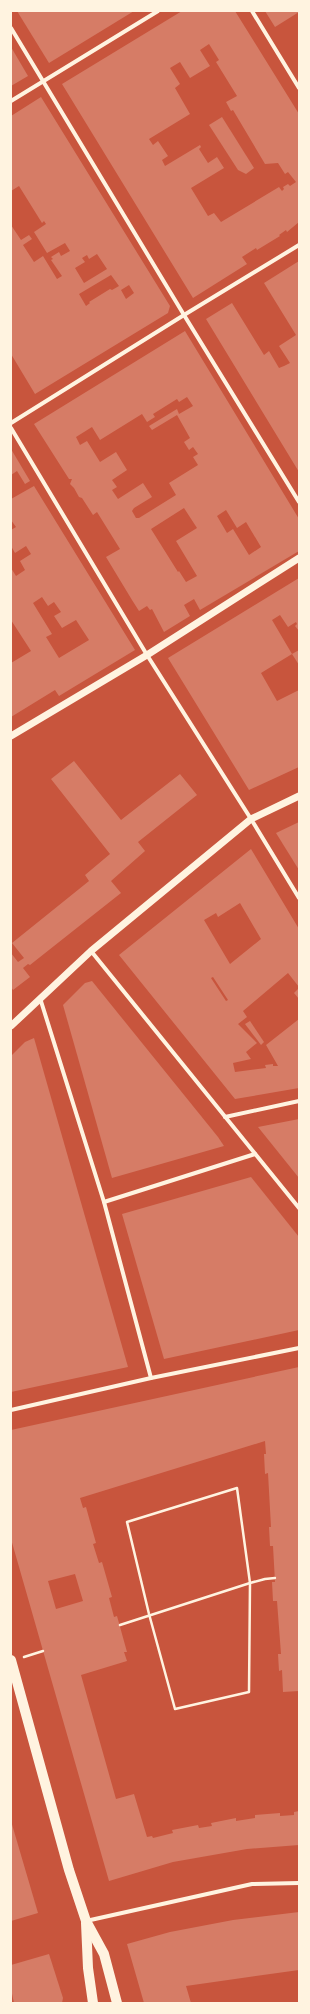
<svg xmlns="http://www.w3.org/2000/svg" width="310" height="2014" font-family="Commissioner,sans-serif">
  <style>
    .building { fill: #d67c66; fill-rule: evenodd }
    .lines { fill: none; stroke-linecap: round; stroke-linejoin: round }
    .path { stroke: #fff3e0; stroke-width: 2.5 }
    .minor { stroke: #fff3e0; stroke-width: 4 }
    .tertiary { stroke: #fff3e0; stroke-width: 7 }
    .primary { stroke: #fff3e0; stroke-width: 10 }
  </style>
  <rect width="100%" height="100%" fill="#c8553d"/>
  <g class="building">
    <path d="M17,11h117l-85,52z"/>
    <path d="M182,11h53l64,103v108l-12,10 -1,-2 -7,5 1,1 -23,14 -1,-2 -14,9 5,7 -54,34 -131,-214zM209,44l10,16 -3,2 21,34 -11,6 5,9 2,-1 32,54 13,-1 7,11 3,-2 8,10 -6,4 -2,-2 -5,3 1,2 -2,2 -3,-4 -58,35 -7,-9 -6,3 -17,-28 33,-20 -7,-11 -9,6 -9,-14 2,-2 -1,-2 -35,21 -3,-6 6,-4 -10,-15 -5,4 -4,-6 41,-25 -15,-26 5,-4 -10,-16 10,-6 10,16 20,-12 -10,-16z"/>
    <path d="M265,11h34v1l-24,15z"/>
    <path d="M11,47l17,29 -17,10z"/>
    <path d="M41,97l129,209 -2,7 -133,81 -24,-40v-129l10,15 8,-5 3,4 -9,6 11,17 9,-6 14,23 5,-3 -11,-16 2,-1 -2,-2 8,-5 2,4 9,-5 -5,-8 -18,10 -13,-21 12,-8 -2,-3 -2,2 -23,-37 -8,5v-75zM97,254l10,15 -23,14 -9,-15 10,-6 -3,-4 5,-3 2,4zM111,275l8,11 -7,4 -2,-1 -21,13 1,1 -4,3 -7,-12zM129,285l5,8 -8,6 -5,-9z"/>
    <path d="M222,117l32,51 -8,6 -8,-4 -29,-45z"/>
    <path d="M299,261v211l-93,-153 26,-16 32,52 5,-4 10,17 5,-2 6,-3 -11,-17 17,-11 -32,-52z"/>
    <path d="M185,331l114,188v32l-99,59 -6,-11 -10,6 6,11 -26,16 -12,-23 -2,1 -3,-4 -8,5 -7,-11 -26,-43 14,-8 -23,-37 -4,3 -11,-17 -3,-1 -5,-9 -4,-4 2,-5h-3l-35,-55zM187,397l6,9 -14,8 -2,-5 -28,17 3,4 25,-15 13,23 -6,4 5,8 4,-3 5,7 -5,3 5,8 -29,18 7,12 -37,23h-3l-4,-7 2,-3 18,-11 -9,-14 -25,16 -6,-9 5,-3 -5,-7 15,-10 -11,-18 -16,10 -13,-21 -7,4 -4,-8 16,-10 8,13 42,-26 5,8 8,-5 -2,-3 24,-15 2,3zM184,508l13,20 -21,13 21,35 -11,6 -7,-11 -1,1 -27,-43zM226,510l11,18 9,-6 15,25 -12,8 -16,-26 -6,4 -10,-17z"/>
    <path d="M11,449l19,32 -5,3 -8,-13 -6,4z"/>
    <path d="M34,486l101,164 -76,46 -4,-6 -44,27v-54l20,-12 -20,-31v-52l5,8 9,-6 -5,-9 11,-7 -5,-8 -11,7 -4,-7v-16l5,-3 -5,-7v-21zM42,597l6,9 6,-4 7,10 -7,4 8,12 14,-8 13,20 -30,18 -13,-21 6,-3 -19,-31z"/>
    <path d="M299,578v53l-4,-5 2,-2 -1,-2 -8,5 -8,-12 -8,5 20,34 -31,19 16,28 22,-11v77l-50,23 -81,-132z"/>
    <path d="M299,650v15l-7,-11z"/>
    <path d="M74,761l47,59 59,-46 17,21 -59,47 7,9 -34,30 10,12 -91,72 -2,-1 -5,4 7,9 -17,13 -2,-3v-34l7,9 6,-4 -12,-15 77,-62 -4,-6 25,-21 -59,-75z"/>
    <path d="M299,822v48l-23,-37z"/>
    <path d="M251,849l48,80v58l-11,-14 -45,38 4,6 -9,7 19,19 -11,9 5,7 -18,4 2,9 31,-4 -1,-3 8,-1v2h5l-12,-21 33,-26v69l-64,11 -116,-144zM240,903l21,36 -31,25 -26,-44 12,-7 2,4zM213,977l15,23 -2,1 -15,-23z"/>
    <path d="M92,981l126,156 6,9 -112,32 -49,-173 22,-22z"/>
    <path d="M299,988v11l-5,-6z"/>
    <path d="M250,1021l14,21 -3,3 -16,-21z"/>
    <path d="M34,1038l94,329 -117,25v-336l14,-14z"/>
    <path d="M299,1119v59l-41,-51z"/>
    <path d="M251,1177l48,60v93l-135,29 -42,-145z"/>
    <path d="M299,1367v324l-16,1 -1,-22 -3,1 -1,-17h3l-4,-53h-4l-1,-19h3l-2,-36h-3l-1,-19h2l-3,-54 -3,1 -1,-20h2l-1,-13 -185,57 3,10 3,-1 10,36 -3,1 6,19 3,-1 10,35 -3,1 5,19 3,-1 10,36h-3l3,9 -46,14 35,124 18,-5 13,43 5,-1 1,2 20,-5 -1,-3 26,-5 1,3 13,-2 -1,-3 25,-5v3l19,-3v-3l25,-2v3l14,-1v-3l5,-1v34l-52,4 -74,13 -64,19 -98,-342v-109zM75,1574l8,27 -27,8 -8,-28z"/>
    <path d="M11,1821l27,92 -27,8z"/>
    <path d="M299,1912v58l-113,16 5,17h-47l-17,-59 43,-12 63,-12z"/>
    <path d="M49,1954l14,44 -1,5h-48l-3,-14v-24z"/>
  </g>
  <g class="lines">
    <g class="path">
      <path d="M237,1488l13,95 -1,109 -74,17 -26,-95 -22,-92z"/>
      <path d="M120,1625l130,-42 15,-4 10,-1"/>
      <path d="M24,1657l19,-6"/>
    </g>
    <g class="minor">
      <path d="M252,11l47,77"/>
      <path d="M11,28l173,287 115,187"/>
      <path d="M11,101l147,-90"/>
      <path d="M11,423l173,-108 115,-70"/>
      <path d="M11,428l136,227 104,164 48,79"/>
      <path d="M91,951l208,257"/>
      <path d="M40,998l64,204 47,176"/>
      <path d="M225,1117l74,-16"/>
      <path d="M104,1202l151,-48"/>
      <path d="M11,1410l140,-32 148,-30"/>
      <path d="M86,1921l166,-37 47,-1"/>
    </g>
    <g class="tertiary">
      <path d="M11,736l136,-81 152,-97"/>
      <path d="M11,1026l80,-75 160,-132 48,-23"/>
    </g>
    <g class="primary">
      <path d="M11,1660l58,210 17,51 18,33 13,49"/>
      <path d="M86,1923l2,45 5,35"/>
    </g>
  </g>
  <rect width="310" height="2014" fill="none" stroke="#fff3e0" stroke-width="24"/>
</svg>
